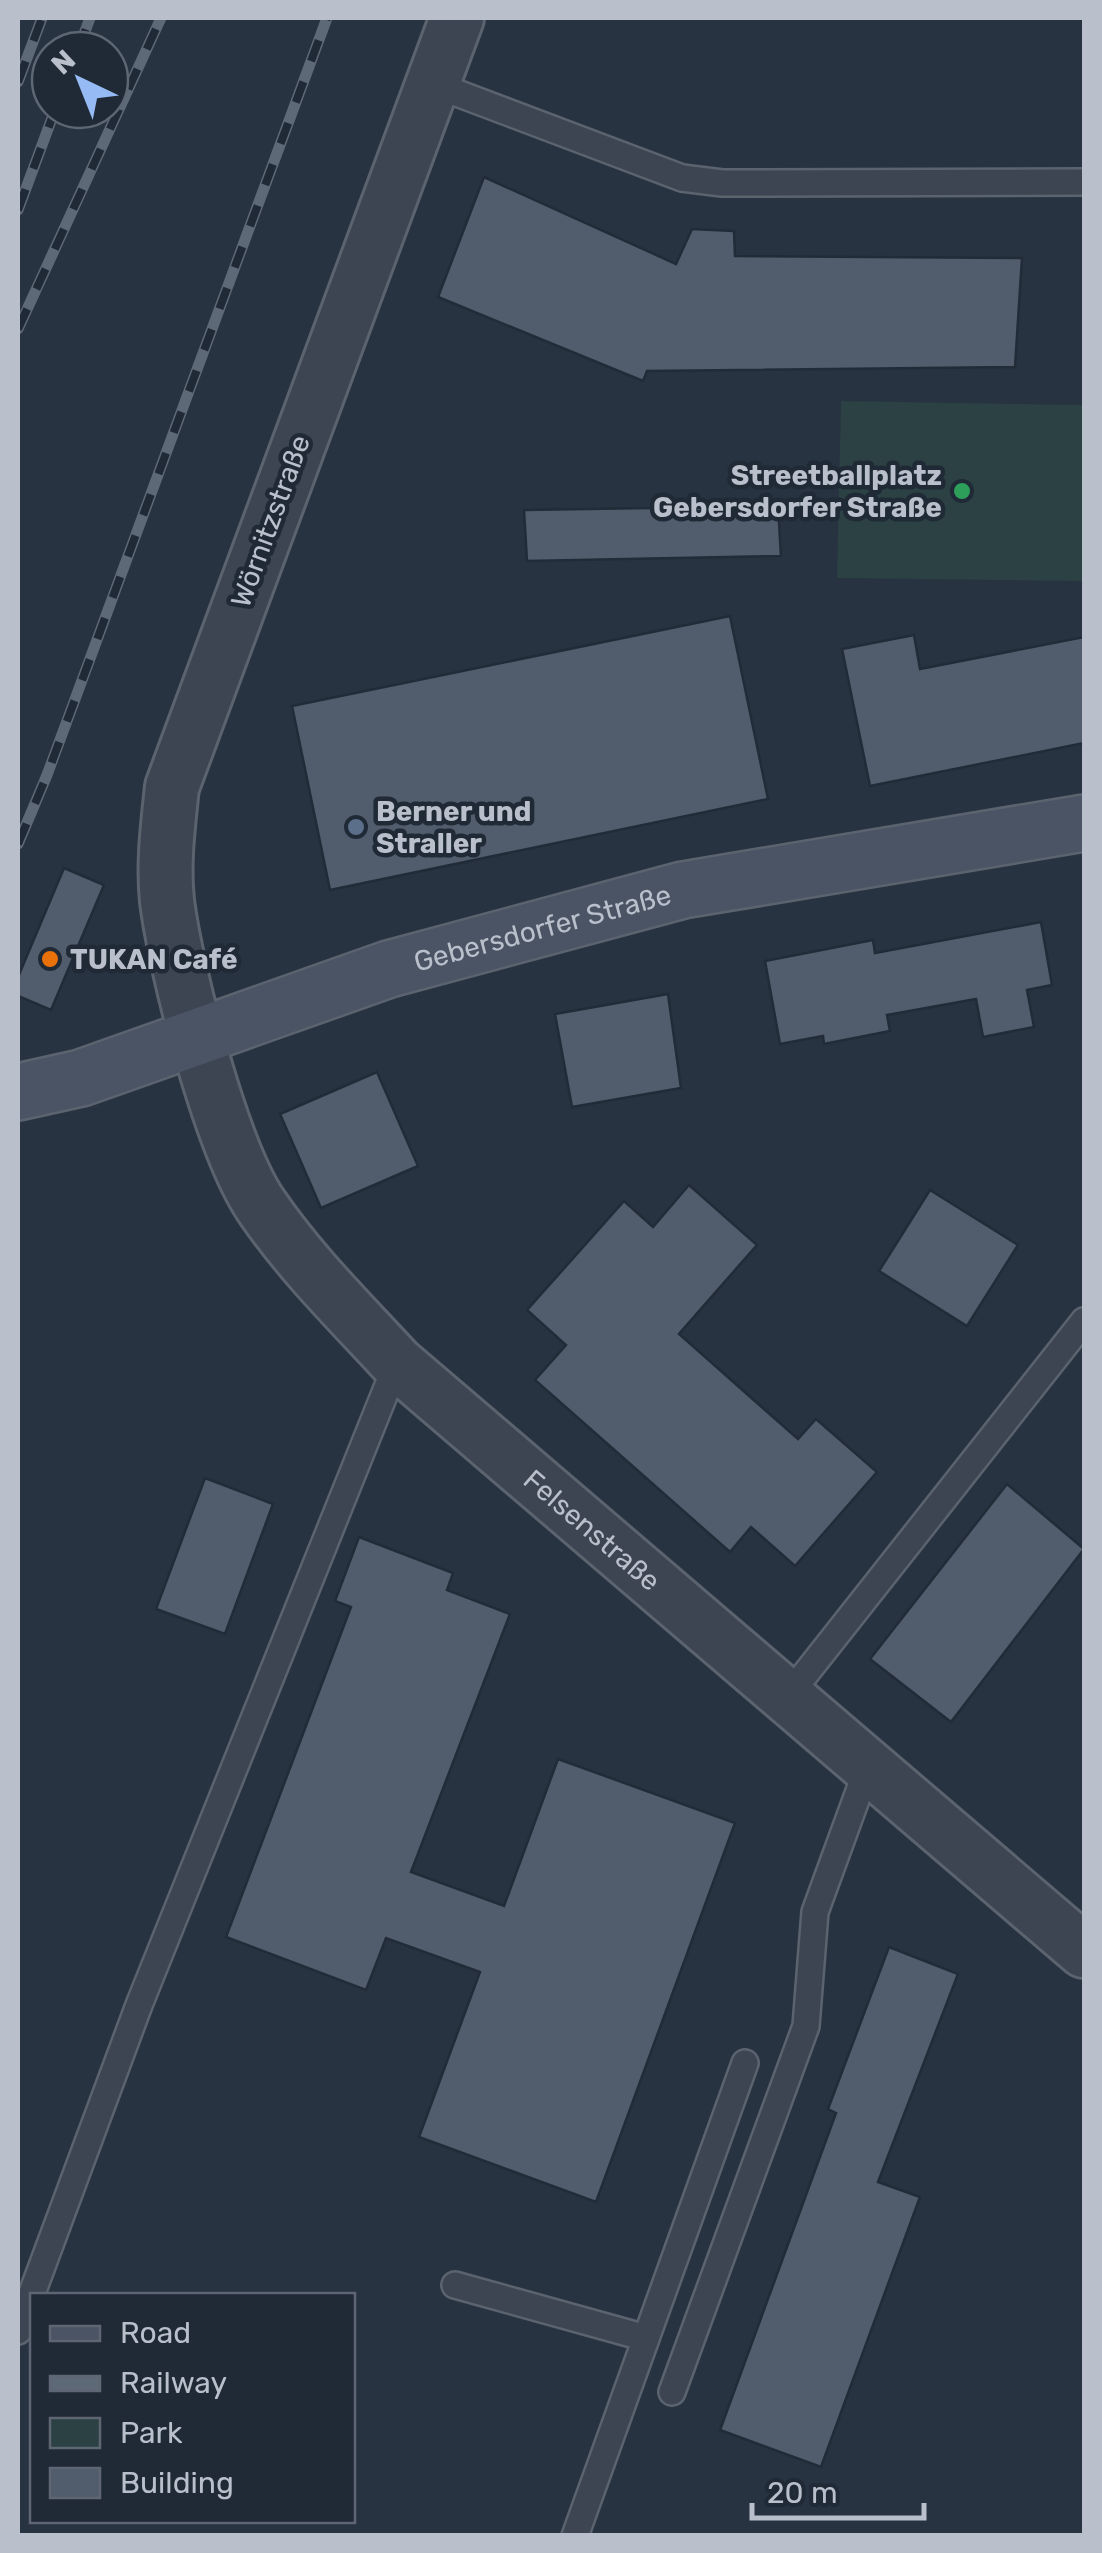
<svg xmlns="http://www.w3.org/2000/svg" width="1102" height="2553" font-family="Rubik,sans-serif">
  <style>
    .green { fill: #2b4143 }
    .building { fill: #515c6c; stroke: #222c38; stroke-width: 2.5 }
    .lines { fill: none; stroke-linecap: round; stroke-linejoin: round }
    .service-casing { stroke: #5a636e; stroke-width: 30 }
    .minor-casing { stroke: #5a636e; stroke-width: 58 }
    .secondary-casing { stroke: #5a636e; stroke-width: 60 }
    .service { stroke: #3c4551; stroke-width: 25 }
    .minor { stroke: #3c4551; stroke-width: 52 }
    .secondary { stroke: #4a5464; stroke-width: 55 }
    .rail-casing { stroke: #5e6977; stroke-width: 11 }
    .rail { stroke: #202a36; stroke-width: 8; stroke-dasharray: 22; stroke-linecap: butt }
    .leisure-dot { fill: #2e9e5b; stroke: #202a36; stroke-width: 4 }
    .service-dot { fill: #5c6f8a; stroke: #202a36; stroke-width: 4 }
    .food-dot { fill: #e8710a; stroke: #202a36; stroke-width: 4 }
    .labels { text-anchor: middle; stroke-width: 9; stroke-linejoin: round; paint-order: stroke }
    .poi-label { font-size: 28px; font-weight: bold; fill: #b9c0cb; stroke: #202a36; text-anchor: start }
    .street-label { font-size: 28px; fill: #b9c0cb; stroke: #202a36 }
  </style>
  <rect width="100%" height="100%" fill="#283341"/>
  <path class="green" d="M841,401l243,4v176l-247,-3z"/>
  <g class="building">
    <path d="M484,177l192,87 16,-35 42,2 1,25 287,2 -7,109 -368,4 -4,10 -205,-84z"/>
    <path d="M778,506l3,50 -254,5 -3,-51z"/>
    <path d="M730,616l38,183 -438,91 -38,-184z"/>
    <path d="M914,635l6,34 164,-32v106l-214,43 -28,-137z"/>
    <path d="M64,868l40,17 -53,125 -33,-14v-19z"/>
    <path d="M1041,922l11,63 -25,5 7,37 -51,10 -7,-38 -89,16 3,16 -66,13 -1,-8 -43,8 -15,-83 108,-21 2,13z"/>
    <path d="M668,994l13,94 -109,19 -17,-93z"/>
    <path d="M377,1072l41,94 -97,42 -41,-94z"/>
    <path d="M689,1185l68,60 -78,89 119,105 18,-20 61,53 -82,94 -44,-39 -21,25 -195,-172 31,-35 -39,-35 97,-109 29,26z"/>
    <path d="M930,1190l88,55 -51,81 -88,-55z"/>
    <path d="M205,1478l68,26 -48,130 -69,-25z"/>
    <path d="M1007,1484l77,65 -133,173 -81,-63z"/>
    <path d="M359,1537l94,36 -6,17 63,24 -99,258 93,34 54,-147 177,64 -139,379 -177,-65 61,-165 -94,-34 -20,52 -140,-53 125,-330 -16,-6z"/>
    <path d="M889,1947l69,27 -80,208 42,15 -99,270 -101,-37 116,-317 -8,-4z"/>
  </g>
  <g class="lines">
    <g class="service-casing">
      <g id="service">
        <path d="M433,84l249,94 40,5 362,-1"/>
        <path d="M788,1696l296,-375"/>
        <path d="M455,2285l191,53"/>
        <path d="M18,2331l121,-326 258,-642"/>
        <path d="M672,2392l134,-366 9,-114 54,-148"/>
        <path d="M575,2536l170,-473"/>
      </g>
    </g>
    <g class="minor-casing">
      <g id="minor">
        <path id="s1" d="M457,18l-285,769c-4,38 -9,76 -5,114 9,71 55,249 95,306 39,57 89,106 135,156l687,588"/>
      </g>
    </g>
    <g class="secondary-casing">
      <g id="secondary">
        <path id="s2" d="M18,1092l63,-14 308,-109 294,-79 401,-67"/>
      </g>
    </g>
    <use href="#service" class="service"/>
    <use href="#minor" class="minor"/>
    <use href="#secondary" class="secondary"/>
    <g class="rail-casing">
      <g id="rail">
        <path d="M78,50l12,-32"/>
        <path d="M18,82l24,-64"/>
        <path d="M18,210l37,-100"/>
        <path d="M18,329l143,-311"/>
        <path d="M18,844l29,-69 280,-757"/>
      </g>
    </g>
    <use href="#rail" class="rail"/>
  </g>
  <circle class="leisure-dot" cx="962" cy="491" r="10"/>
  <circle class="service-dot" cx="356" cy="827" r="10"/>
  <circle class="food-dot" cx="50" cy="959" r="10"/>
  <g class="labels">
    <g class="poi-label">
      <text x="942" y="485" text-anchor="end">Streetballplatz<tspan x="942" dy="32">Gebersdorfer Straße</tspan></text>
      <text x="376" y="821">Berner und<tspan x="376" dy="32">Straller</tspan></text>
      <text x="70" y="969">TUKAN Café</text>
    </g>
    <g class="street-label">
      <text transform="translate(270 521) rotate(-70)" y="10">Wörnitzstraße</text>
      <text dy="10" stroke="none"><textPath href="#s2" startOffset="550">Gebersdorfer Straße</textPath></text>
      <text dy="10" stroke="none"><textPath href="#s1" startOffset="1720">Felsenstraße</textPath></text>
    </g>
  </g>
  <rect width="1102" height="2553" fill="none" stroke="#b9c0cb" stroke-width="40"/>
  <rect x="30" y="2293" width="325" height="230" fill="#202a36" stroke="#5d6672" stroke-width="2.5"/>
  <rect x="50" y="2326" width="50" height="15" fill="#4a5464" stroke="#5d6672" stroke-width="2.5"/>
  <text x="120" y="2343" font-size="30" fill="#b9c0cb">Road</text>
  <rect x="50" y="2376" width="50" height="15" fill="#5e6977" stroke="#5d6672" stroke-width="2.5"/>
  <text x="120" y="2393" font-size="30" fill="#b9c0cb">Railway</text>
  <rect x="50" y="2418" width="50" height="30" fill="#2b4143" stroke="#5d6672" stroke-width="2.5"/>
  <text x="120" y="2443" font-size="30" fill="#b9c0cb">Park</text>
  <rect x="50" y="2468" width="50" height="30" fill="#515c6c" stroke="#5d6672" stroke-width="2.5"/>
  <text x="120" y="2493" font-size="30" fill="#b9c0cb">Building</text>
  <g transform="translate(80 80) rotate(317)"><circle r="48" fill="#202a36" stroke="#5d6672" stroke-width="2.5"/>
  <path d="M0-8L18 38L0 25L-18 38Z" fill="#95baf4"/>
  <text y="-15" font-size="28" font-weight="bold" text-anchor="middle" fill="#b9c0cb">N</text>
  </g>
  <path d="M752 2503v15h172v-15" fill="none" stroke="#b9c0cb" stroke-width="5"/>
  <text x="767" y="2503" font-size="30" fill="#b9c0cb" stroke="#202a36" stroke-width="8" paint-order="stroke">20 m</text>
</svg>
